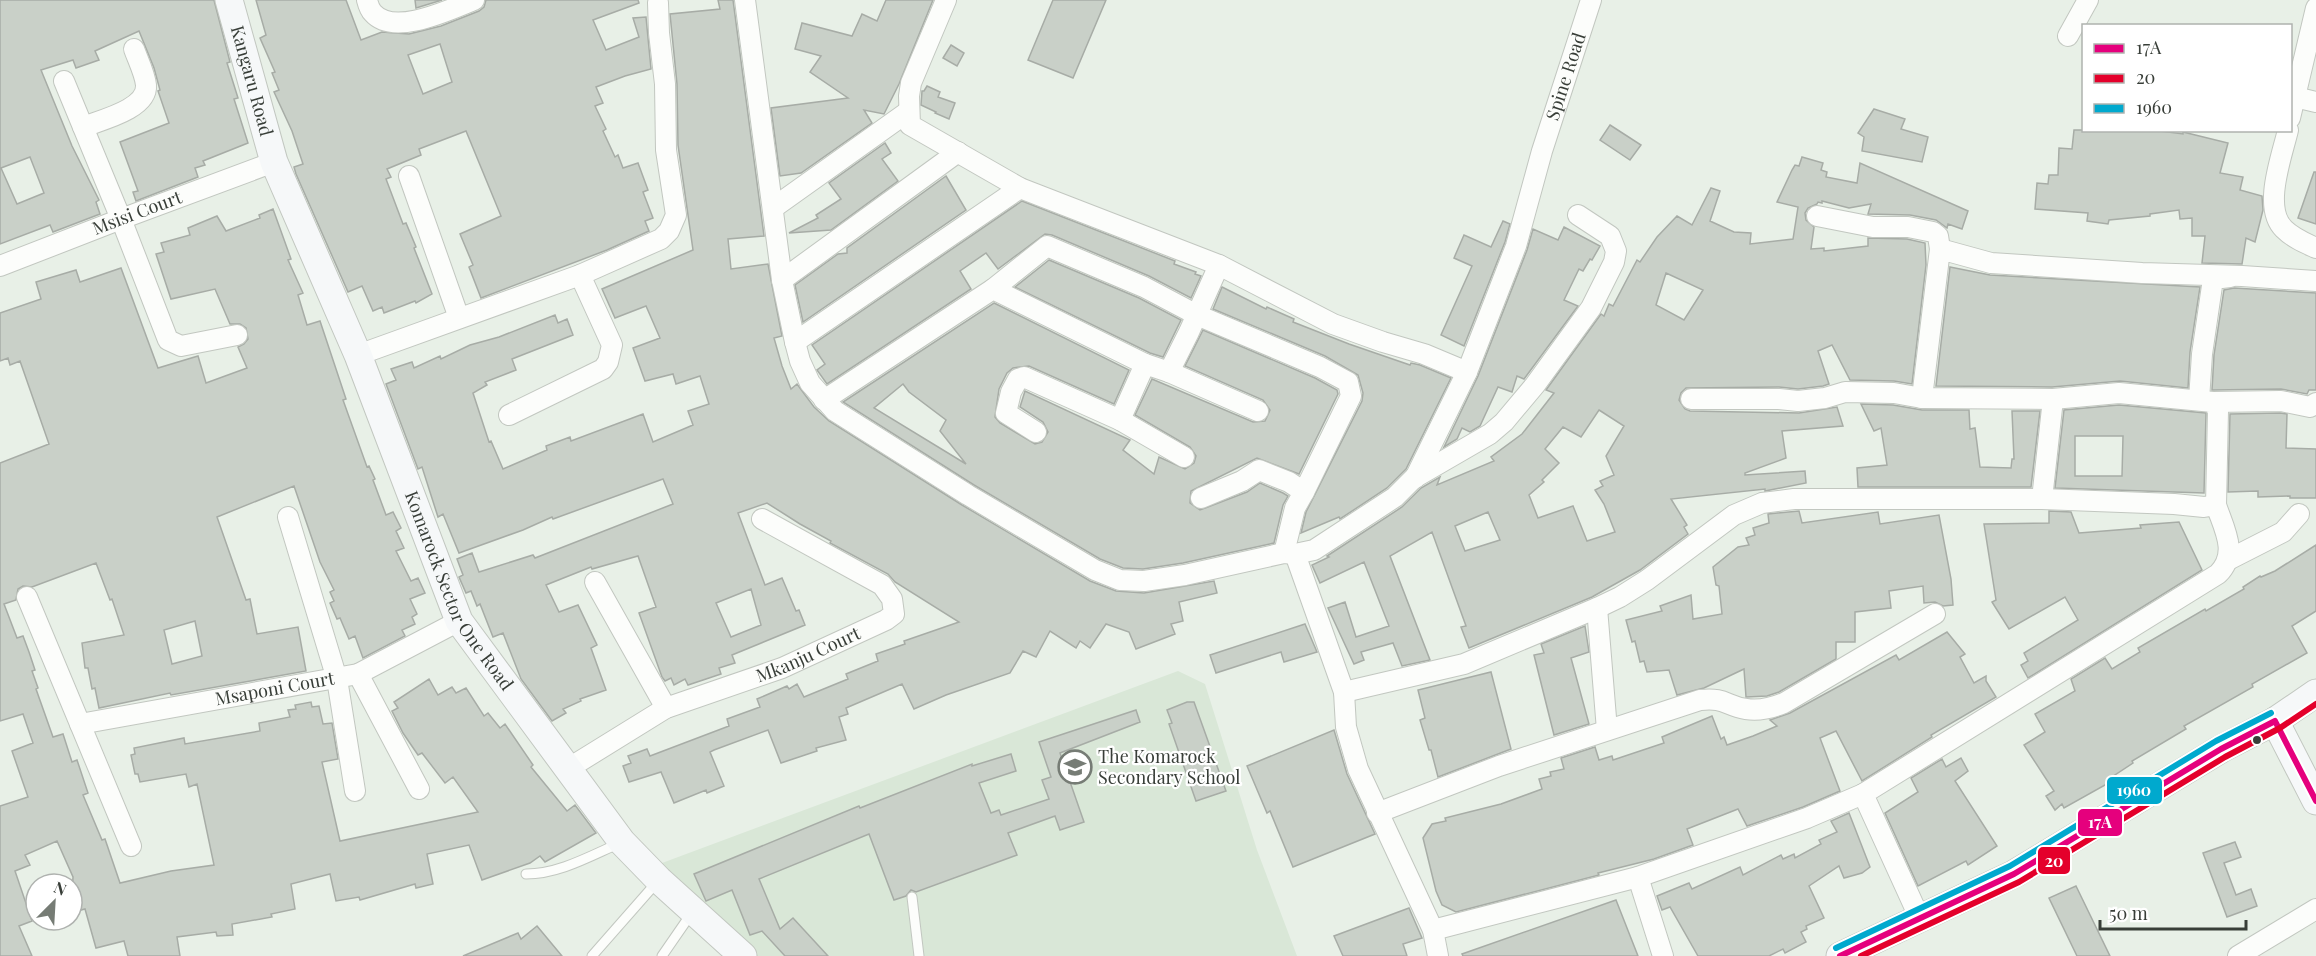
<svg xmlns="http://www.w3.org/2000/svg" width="2316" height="956" font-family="'Playfair Display',serif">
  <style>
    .built { fill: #d9e7d7 }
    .building { fill: #c9d0c8; stroke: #a7aca6; stroke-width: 1.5; fill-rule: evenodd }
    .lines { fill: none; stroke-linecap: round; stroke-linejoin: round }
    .lane-casing { stroke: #c2c7c0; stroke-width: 11 }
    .street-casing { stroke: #c2c7c0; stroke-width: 22 }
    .secondary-casing { stroke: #c2c7c0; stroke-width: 29 }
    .lane { stroke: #fcfdfb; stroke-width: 9 }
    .street { stroke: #fcfdfb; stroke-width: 20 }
    .secondary { stroke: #f6f8f9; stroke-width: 27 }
    .bus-1-casing { stroke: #fff; stroke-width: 10 }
    .bus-2-casing { stroke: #fff; stroke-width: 10 }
    .bus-3-casing { stroke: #fff; stroke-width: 10 }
    .bus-1 { stroke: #e5007d; stroke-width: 6 }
    .bus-2 { stroke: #e4002b; stroke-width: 6 }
    .bus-3 { stroke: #00a9ce; stroke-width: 6 }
    .bus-dot { fill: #383e38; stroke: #fff; stroke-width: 2 }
    .labels { text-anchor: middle; stroke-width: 4.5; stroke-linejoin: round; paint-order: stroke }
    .street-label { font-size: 18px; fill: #383e38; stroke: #fff }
    .poi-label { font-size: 18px; fill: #383e38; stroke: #fff; text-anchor: start }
    .line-badge { stroke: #fff; stroke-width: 2 }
    .badge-label { font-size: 16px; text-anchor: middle; font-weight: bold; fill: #fff }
  </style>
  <rect width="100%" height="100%" fill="#e8f0e7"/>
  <path class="built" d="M1178,671l27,13 52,166 40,106h-552l-91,-90z"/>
  <g class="building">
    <path d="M0,0h214l16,62 -3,1 11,35 -4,1 14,44 -45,18 2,4 -10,3 3,9 -62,24 -3,-9 5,-1 -18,-49 49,-19 -11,-32 2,-1 -6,-22 -15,-37 -44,20 4,9 -23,8 -3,-8 -32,10 31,76 27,54 -3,2 4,12 -47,18 -3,-7 -50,19zM30,157l14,36 -27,11 -16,-36z"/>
    <path d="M256,0h90l15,40 21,-8 27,2 32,-8 38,-15 5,-4 2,-7h152l1,3 -46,17 13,30 33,-13 -6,-19 13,-1 5,52 -26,7 -29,11 7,16 -8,3 11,23 -3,2 12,26 3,-2 5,13 15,-5 10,27 -5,2 10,26 -8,3 4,10 -42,19 -126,48 -12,-31 4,-2 -13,-31 41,-18 -35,-85 -47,18 2,6 -34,14 4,8 -5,2 17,45 3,-1 10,24 -2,1 18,46 -16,9 -1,-2 -31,12 -2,-6 -9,4 -11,-25 -14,6 -52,-118 -2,-7 9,-3 -11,-33 -18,-39 5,-2 -7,-17 3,-1 -15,-34 6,-3zM440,44l12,38 -29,12 -15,-39z"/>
    <path d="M415,0h27l-26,8z"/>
    <path d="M718,0h15l31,236 -36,3 3,30 37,-5 14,72 -8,2 8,28 9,23 6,-5 17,23 15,14 133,84 128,76 26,10 28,2 70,-12 3,12 -38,9 4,19 -12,3 4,10 -39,15 -7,-17 -23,-8 -16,24 -10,-7 -4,7 -26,-17 -14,26 -13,-6 -13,22 -64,22 -32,14 -12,-25 -56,24 2,6 -9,3 7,23 -30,8 1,3 -36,12 -13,-33 -54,20 -4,2 14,34 -17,7 -1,-3 -32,13 -13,-31 -32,10 -6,-16 8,-3 -3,-7 19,-7 3,7 79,-30 -2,-7 33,-12 -3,-8 30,-13 2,3 8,-5 7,13 44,-18 -2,-5 32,-13 -2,-7 29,-10 -1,-3 55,-19 -64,-40 -7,-8 -58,-31 1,-2 -31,-17 -33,-21 -29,10 27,72 17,-7 14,33 3,-1 6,15 -73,30 3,8 -16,5 2,6 -33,11 -3,-6 -11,6 -3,-7 -6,3 -3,-4 -23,-64 17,-6 -18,-51 -46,13 -1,-2 -45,18 13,27 19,-7 19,40 -6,3 15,42 -26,9 1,2 -18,8 3,4 -14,8 -31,-42 -18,-46 -10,4 -13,-33 -3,2 -6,-15 -5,2 -7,-16 4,-2 -6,-16 15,-6 7,19 54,-17 2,3 138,-54 -10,-25 -110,40 -1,-2 -29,13 -64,23 -16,-39 -5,3 -16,-50 -4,2 -32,-85 10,-4 -5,-11 21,-7 2,6 26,-12 1,3 29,-14 29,-8 56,-22 3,8 9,-4 6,16 -61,24 4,11 -31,12 2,3 -14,8 16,49 2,-1 12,28 44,-19 -1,-4 24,-9 1,4 72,-27 10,28 40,-17 -5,-14 21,-7 -9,-28 -24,8 -3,-10 -28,7 -12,-33 27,-10 -14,-32 -31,12 -13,-29 91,-39 -15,-105 -1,-61 -7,-70 50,-5zM751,589l10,36 -30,12 -15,-34z"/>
    <path d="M886,0h47l-34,84 -15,30 -20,-4 8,13 -71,50 -21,3 -9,-68 77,-10 -38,-26 11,-16 -26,-7 7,-26 50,13 10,-22 15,7z"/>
    <path d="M1053,0h53l-33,78 -45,-18z"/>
    <path d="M951,45l13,8 -7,13 -14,-8z"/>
    <path d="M927,86l13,6 -2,5 17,6 -6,16 -14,-6 1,-1 -15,-7 1,-14h2z"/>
    <path d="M1874,109l31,10 -4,10 27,8 -6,25 -60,-11 2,-14 -6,-4z"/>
    <path d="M1610,125l31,20 -11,15 -30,-20z"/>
    <path d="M2074,130h78l31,4v-2l45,11 -8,30 23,4 -3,13 22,6 1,14 -8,32 -9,-4 -4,26 -40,-1 3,-27h-13v-18l-12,1 -1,-9 -29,4v2l-41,4 -1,4 -21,-3 1,-8 -53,-4 2,-26 11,1 1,-9h9l1,-27 13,1z"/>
    <path d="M885,143l6,10 -9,6 16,22 -67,49 -42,3 29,-15 -2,-3 25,-16 -12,-16z"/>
    <path d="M1802,157l21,6 -2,7 6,2 -1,5 31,6 3,-20 108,48 -6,18 -14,-5 -1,4 -11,-8 -26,-5 -42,-1 3,-10 -22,4 -27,-7v2l-4,-1 -1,2 -9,4 -3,5 1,7 8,7 -3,22 13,-1v3l44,-5v-8l39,1 18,4 1,22 -14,119 -18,-3 -44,-1 -18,-35 -14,6 11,33 -6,2 -25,3 -19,-2 -93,1 -5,5 -2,7 6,9 5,2 109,2 38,-6 6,19 -61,5 4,27 -41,15v2l60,-4 1,12 -41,8v-2l-94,10 16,26 -3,2 4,7 -48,36 -48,27 -123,51 -8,-21 5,-1 -34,-94 -42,24 40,104 -28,6 -9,-23 -32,9 3,8 -10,4 -26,-56 17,-6 11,35 33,-11 -25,-64 -44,21 -8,-18 17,-8 -2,-1 75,-49 19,-19 19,-11 -3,8 57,-24 -3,-4 31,-23 32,-41 -8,-3 55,-76 3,2 5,-12 4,2 24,-46 3,2 17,-25 20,-21 15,9 19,-37 9,3 -10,30 24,11 17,1 -1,11 43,-5 5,-32 -21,-5 15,-32 3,-5 4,1zM1666,273l37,17 -19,30 -28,-15zM1599,410l25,16 -18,30 8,19 -14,6 3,5 -8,4 9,14 11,28 -28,9 -14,-35 -35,12 -9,-23 15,-13 -2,-2 17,-17 -14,-14 18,-22 18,10zM1488,512l12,28 -35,11 -10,-25z"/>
    <path d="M2314,172h2v52l-18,-6z"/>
    <path d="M946,176l20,34 -163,112 -8,-37 43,-31 9,-1v-5z"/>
    <path d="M1022,201l153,60 -1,3 22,8 -1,2 6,2 -10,22 -42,-22 -97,-41 -7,-1 -47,35 -12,-16 -26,18 11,18 -144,95 -10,-14 8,-6 -13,-19z"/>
    <path d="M273,209l18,50 -3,1 15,33 -5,2 9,30 13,-4 26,78 -3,1 24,67 2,-1 6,13 -2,1 13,35 7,-3 8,16 -5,3 8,17 -8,3 15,30 7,-3 7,15 -15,6 7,15 -5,3 3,7 -13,6 3,6 -42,22 -8,-22 -6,3 -9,-21 -3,1 -7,-16 4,-2 -4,-9 4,-2 -14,-28 -26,-76 -77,31 29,83 4,-1 7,35 41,-7 8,44 -135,24 -1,-2 -71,15 -4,-20 -3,1 -4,-21h-3l-3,-25 42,-8 -12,-36 -2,1 -14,-37 -64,24 -9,-1 -5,3 -2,11 -12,4 13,34 6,-2 6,16 6,18 -3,1 6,17 -2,1 17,48 10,-3 9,28 5,-2 11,33 -5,2 19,45 3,-1 15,44 51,-12 43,-6 -17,-81 -8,3 -3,-13 -46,8 -2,-8h-3l-4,-19 4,-1 -1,-6 50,-10 1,6 75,-13 -1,-8 31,-6 -2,-7 8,-1 -1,-4 16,-3 1,5 7,-1 4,18 9,-1 6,36 -16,3 18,79 138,-29 -25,-35 -8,6 -23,-30 -4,2 -15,-22 -11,-22 6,-3 -4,-6 35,-23 9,16 14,-8 4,6 10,-5 18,28 4,-3 12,15 5,-4 28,41 -2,2 36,44 8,-6 21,28 -51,29 -5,-6 -10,7 -48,17 -13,-35 -42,9 6,30 -17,4 -1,-4 -55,16 -1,-3 -23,4 -6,-27 -39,10 4,25 -24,5 1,3 -40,7 1,11 -16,1 -1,-4 -39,5 3,19h-52l-4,-15 -28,7 -11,-39 -8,2 -5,-13 1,-21 -16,-36 -32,14 5,10 -15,6 17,50 -13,5 13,30h-32v-150l28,-9 -16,-46 21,-8 -10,-29 -23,7v-258l49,-19 -29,-83 -10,4 -2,-7 -8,3v-48l41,-14 -5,-17 40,-12 4,12 41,-14 37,100 40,-12 8,27 41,-15 -9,-21 6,-3 4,-5 -2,-11 -6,-4h-10l-15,-35 -44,10 -15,-45 8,-2 -3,-9 29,-8 -2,-7 29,-12 9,15 34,-13 -1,-3zM195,621l7,35 -30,8 -8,-34z"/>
    <path d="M1503,221l7,3 -5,18 -41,104 -23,-11 31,-69 -18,-8 10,-23 27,12z"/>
    <path d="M1564,227l36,19 -8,14 -2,-1 -7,12 -4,-2 -15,31 14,6 -54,73 -7,-3 -5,16 -14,-5 -18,39 -10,6 -8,-4 -5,11 -13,8 34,-71 49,-126 6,-21 25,11z"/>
    <path d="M1049,260l90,38 42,22 -18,37 -13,-4 -135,-66z"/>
    <path d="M1950,267l40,8 210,12 -10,65 -2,36 -68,-7 -68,6 -116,-1z"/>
    <path d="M1222,287l44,22 1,-2 27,12 -1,3 56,22 61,21 1,-2 9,2 31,13 -45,91 -19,19 -47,31 -1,-2 -38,16 5,-21 56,-111 1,-8 -5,-18 -33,-19 -112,-47z"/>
    <path d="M2234,288l82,5v97h-7l-2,4 -26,-5 -69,1 2,-35 10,-65z"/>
    <path d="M994,303l135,67 -15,34 -85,-38 -16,2 -6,5 -8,16 -4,28 5,6 35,21 7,-2 6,-10 -5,-10 -23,-15 5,-16 105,49 -7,10 31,24 5,-17 26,12 9,-6 2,-7 -6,-9 -55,-32 17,-36 101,43 12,-1 5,-11 -7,-10 -78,-34 18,-36 112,48 22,12 1,4 -39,80 -42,-16 -66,33 -1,12 10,7 47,-18 13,-9 23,10 5,3 -5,9 -9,38 -91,20 -40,6 -20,-1 -23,-9 -126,-74 -131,-83zM903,384l6,8 37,28 -6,11 26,33 -92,-56z"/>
    <path d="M1861,404l32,1 29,5h47l1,19 5,-1 5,39 31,1 1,-9h2l-2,-48h28l-9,76h-173l-1,-19 30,-3 -6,-37 -7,3z"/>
    <path d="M2119,405l87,8 -2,80 -149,-5 9,-78zM2075,436h48l-1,40h-47z"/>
    <path d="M2280,413l7,1 -1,34 30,1v49h-26v-2l-32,1v-6l-30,1 2,-78z"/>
    <path d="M1799,511l3,12 76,-11 2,12 59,-9 12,64 2,26 -10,1 -8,-4 -11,1 -1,-17 -34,5 2,17 -36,4v30h-19v17l-57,33 -12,4 -21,1 -2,-28 -40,19 -27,7 -8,-25 -22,2 -3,-11 -4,1 -5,-21 -3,1 -6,-22 36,-9 -2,-5 31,-11 2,24 29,-5 -3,-28 -3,-1 -3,-18 25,-20 11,-2 -3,-7 9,-3 -2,-7 16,-5 -1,-9z"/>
    <path d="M2049,511l22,1 8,21 62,-5 -1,-3 39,-3 23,48 -174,108 -7,-13 7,-4 -4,-8 54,-33 -13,-23 -56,32 -17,-27 4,-2 -12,-76 65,-1z"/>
    <path d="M2316,545v66l-24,15 15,27 -55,31 1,3 -69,39 2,3 -54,32 1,2 -21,14 2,3 -50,28 -2,-4 -7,6 -9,-14 8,-5 -30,-46 21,-13 -10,-18 40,-23 -4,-12 34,-21 7,11 28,-17 -2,-4 67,-39 1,2 38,-22 -1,-2 17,-11 1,1 14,-6z"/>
    <path d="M1305,624l12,28 -33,10 -3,-10 -65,21 -6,-18z"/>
    <path d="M1585,626l4,26 -18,6 18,66 -35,11 -20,-80 10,-2 -3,-9z"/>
    <path d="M1947,632l18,22 -5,3 14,26 12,-7v5l10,16 -65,38 1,2 -70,44 -26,-50 -16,7 20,53 -37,16 -56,19 -9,-17 -51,20 6,16 -39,14 -56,14 1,2 -143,37 -14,-7 -6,-14 -13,-53 9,-14 14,-3 -1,-3 56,-14 41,-15 -3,-10 12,-3 -1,-4 14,-3 -3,-11 34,-11 4,13 13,-4 1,4 51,-17 -2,-6 50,-21 9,23 3,-2 3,8 26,-9 24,-10 -7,-6 20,-7 106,-58 3,5z"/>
    <path d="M1491,672l20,77 -73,28 -7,-27h-2l-9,-30 5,-2 -7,-28z"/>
    <path d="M1187,702h7l32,89 -30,10 -27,-77 3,-1 -5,-13z"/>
    <path d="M1136,710l4,12 -80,31 24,69 -24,8 -5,-14 -47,17 9,22 -101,37 -5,-2 -5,6 -12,4 -25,-66 -110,45 21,50 13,-11 35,38h-43l-23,-25 -12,4 -18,-45 -26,11 -12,-27 165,-68 1,2 112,-44v2l39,-12 5,17 -37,12 12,30 8,-3 2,5 48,-16 -7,-19 9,-3 -12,-35z"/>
    <path d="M1334,730l13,44 28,60 -82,33 -23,-56 -3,2 -20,-47z"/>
    <path d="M1961,758l7,13 -13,10 42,65 -29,19 -2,-4 -48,25 -33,-73 33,-21 -7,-14 31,-19 4,8z"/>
    <path d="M1849,813l21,54 -8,6 -18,5 -5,-12 -30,20 15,32 -18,8 1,3 -6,3 5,10 -21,11 -2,-4 -14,7h-71l-28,-49 -8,3 -5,-14 32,-13 3,6 48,-22 3,8 38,-20 2,4 11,-5 1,4 26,-14 -2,-4 18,-8 -6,-11z"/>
    <path d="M2235,842l6,15 -17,6 12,32 15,-6 6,17 -30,11 -24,-64z"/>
    <path d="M2076,886l34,70h-33l-28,-58z"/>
    <path d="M1616,900l22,56h-175l-1,-2z"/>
    <path d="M1409,908l13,30 -19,6 4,12h-64l-9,-20z"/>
    <path d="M537,926l25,30h-99l55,-23 3,6z"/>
  </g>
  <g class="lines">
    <g class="lane-casing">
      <g id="lane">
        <path d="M526,874c33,0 64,-18 94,-31"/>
        <path d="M912,897l7,59"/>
        <path d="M592,956l65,-74"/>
        <path d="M662,956l29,-42"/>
      </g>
    </g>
    <g class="street-casing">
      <g id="street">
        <path d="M367,0c1,4 3,10 6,13 21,24 78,-4 101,-13"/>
        <path d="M745,0l37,280 13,62 5,19 10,22 25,28 133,84 127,75 25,10 24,1 41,-6 99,-22 11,1 19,-4 81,-53 19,-19 76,-44 14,-12 31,-37 56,-77 23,-46 2,-11 -6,-15 -32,-21"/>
        <path d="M946,0l-35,83 -2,13 1,29 110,63 199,77 114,59 50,18 41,12 43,18"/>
        <path d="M2068,36l20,-36"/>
        <path d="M64,81l57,138 47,121 13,6 56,-11"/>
        <path d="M2295,97l21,5"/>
        <path d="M2290,118l26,-110"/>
        <path d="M83,127c18,-7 65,-18 63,-42 -1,-11 -8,-25 -12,-36"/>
        <path d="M2288,130c-6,26 -26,78 -4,99 9,9 21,14 32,19"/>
        <path d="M409,176l50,142"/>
        <path d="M773,208l136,-97"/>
        <path d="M1817,216l56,11h35l25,5 5,4 2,13"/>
        <path d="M1219,265l-30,67 -20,40 89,39"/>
        <path id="s1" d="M0,266l121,-47 153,-57"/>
        <path d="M782,280l176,-128"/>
        <path d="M993,289l54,-43 97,41 53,28 123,52 28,15 3,14 -47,96"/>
        <path d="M795,342l225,-154"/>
        <path d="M358,355l222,-80 81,-36 8,-8 7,-16 -10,-65 -1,-66 -6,-51 -1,-30"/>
        <path d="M1922,398l18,-149 51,14 151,10 100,3 74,5"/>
        <path d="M1691,399h88l19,2 27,-3 20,-6 49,1 28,5 131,1 66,-6 94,9 5,9 -2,94"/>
        <path d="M824,400l169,-111 152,75 24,8"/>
        <path d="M2199,400l3,-46 11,-75 17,-2"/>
        <path d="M2213,402l68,-1 29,6 6,-4"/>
        <path d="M509,415l94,-46 5,-7 4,-17 -32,-70"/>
        <path d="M1120,420l64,37"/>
        <path d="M1036,432l-30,-19 5,-21 7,-13 6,-2 96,43 25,-56"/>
        <path id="s2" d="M1415,478l52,-106 49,-126 26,-95 49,-151"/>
        <path d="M1201,498l41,-17 17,-11 30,12 15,10 -9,16 -11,45"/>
        <path d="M2042,499l11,-100"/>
        <path d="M288,517l49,162 18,112"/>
        <path d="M1295,554l49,138 2,35 12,42 75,161 5,26"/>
        <path d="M2228,560l55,-28 16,-18"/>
        <path d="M595,582l71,126"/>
        <path d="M27,597l104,249"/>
        <path d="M1597,608l10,122"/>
        <path d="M358,674l61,115"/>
        <path d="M1344,692l120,-28 133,-56 23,-11 27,-17 87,-65 28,-12 32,-4h248l132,5 30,3 12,-2c8,24 23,48 2,69l-355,220 57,125"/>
        <path id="s3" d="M80,724l278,-50 101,-53"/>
        <path id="s4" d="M569,768l97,-60 116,-40 104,-48 8,-6 -2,-15 -10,-14 -120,-66"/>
        <path d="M1377,813l122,-47 201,-66c25,-3 26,6 46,9 13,2 26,-1 38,-6l151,-89"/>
        <path d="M1638,877l25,79"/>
        <path d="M1433,930l205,-53 169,-59 56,-24"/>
        <path d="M2238,956l78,-47"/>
      </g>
    </g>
    <g class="secondary-casing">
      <g id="secondary">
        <path id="s5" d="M229,0l45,162 84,193 101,266 163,221 37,38 84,76"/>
        <path d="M2275,721l41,80"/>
        <path d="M1840,956l174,-82 207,-125 54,-28 41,-28"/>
      </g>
    </g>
    <use href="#lane" class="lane"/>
    <use href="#street" class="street"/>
    <use href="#secondary" class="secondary"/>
    <g class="bus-1-casing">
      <path id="bus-1" d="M1840,956l174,-82 207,-125 54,-28 41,80"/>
    </g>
    <g class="bus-2-casing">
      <path id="bus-2" d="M1861,956l158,-74 206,-125 55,-29 36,-24"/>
    </g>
    <g class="bus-3-casing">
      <path id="bus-3" d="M1836,948l174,-82 206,-125 55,-28"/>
    </g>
    <use href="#bus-1" class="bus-1"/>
    <use href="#bus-2" class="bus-2"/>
    <use href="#bus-3" class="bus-3"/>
  </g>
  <defs>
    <g id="school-ring" transform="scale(1.725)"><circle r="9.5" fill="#fff" stroke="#767c75" stroke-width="1.5"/><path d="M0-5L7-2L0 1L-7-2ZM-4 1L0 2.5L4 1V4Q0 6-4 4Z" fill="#767c75"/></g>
  </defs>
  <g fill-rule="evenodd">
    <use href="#school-ring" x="1075" y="767"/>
  </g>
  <circle class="bus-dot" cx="2257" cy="740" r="5"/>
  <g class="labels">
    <g class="street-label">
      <text dy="6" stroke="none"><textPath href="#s2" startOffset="430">Spine Road</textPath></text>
      <text dy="6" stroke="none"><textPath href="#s5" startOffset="84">Kangaru Road</textPath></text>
      <text dy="6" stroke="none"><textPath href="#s1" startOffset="147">Msisi Court</textPath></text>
      <text dy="6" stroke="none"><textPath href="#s5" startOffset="636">Komarock Sector One Road</textPath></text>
      <text dy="6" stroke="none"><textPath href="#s4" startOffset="266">Mkanju Court</textPath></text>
      <text dy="6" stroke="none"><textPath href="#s3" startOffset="198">Msaponi Court</textPath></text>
    </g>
    <g class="poi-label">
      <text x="1098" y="763">The Komarock<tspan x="1098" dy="21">Secondary School</tspan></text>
    </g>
  </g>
  <g class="line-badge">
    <rect x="2106" y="776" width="57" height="29" rx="6" fill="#00a9ce"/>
    <rect x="2077" y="808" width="46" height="29" rx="6" fill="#e5007d"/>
    <rect x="2037" y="846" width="34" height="29" rx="6" fill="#e4002b"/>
  </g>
  <g class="badge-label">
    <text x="2134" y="796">1960</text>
    <text x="2100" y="828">17A</text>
    <text x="2054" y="867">20</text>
  </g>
  <rect x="2082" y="24" width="210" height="108" fill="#ffffff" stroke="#afb2af" stroke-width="1.5"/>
  <rect x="2094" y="44" width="30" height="9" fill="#e5007d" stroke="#afb2af" stroke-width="1.5"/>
  <text x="2136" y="54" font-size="18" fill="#383e38">17A</text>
  <rect x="2094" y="74" width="30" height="9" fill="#e4002b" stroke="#afb2af" stroke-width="1.5"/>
  <text x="2136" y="84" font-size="18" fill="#383e38">20</text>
  <rect x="2094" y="104" width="30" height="9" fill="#00a9ce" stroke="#afb2af" stroke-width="1.5"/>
  <text x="2136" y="114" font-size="18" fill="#383e38">1960</text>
  <g transform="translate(54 902) rotate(24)"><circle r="28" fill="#ffffff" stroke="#afb2af" stroke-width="1.5"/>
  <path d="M0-4.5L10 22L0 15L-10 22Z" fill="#767c75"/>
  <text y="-9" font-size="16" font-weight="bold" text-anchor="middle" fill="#383e38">N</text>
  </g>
  <path d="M2100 920v9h146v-9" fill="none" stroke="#383e38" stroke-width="3"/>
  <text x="2109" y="920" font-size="18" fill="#383e38" stroke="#ffffff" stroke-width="4.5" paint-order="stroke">50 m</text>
</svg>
